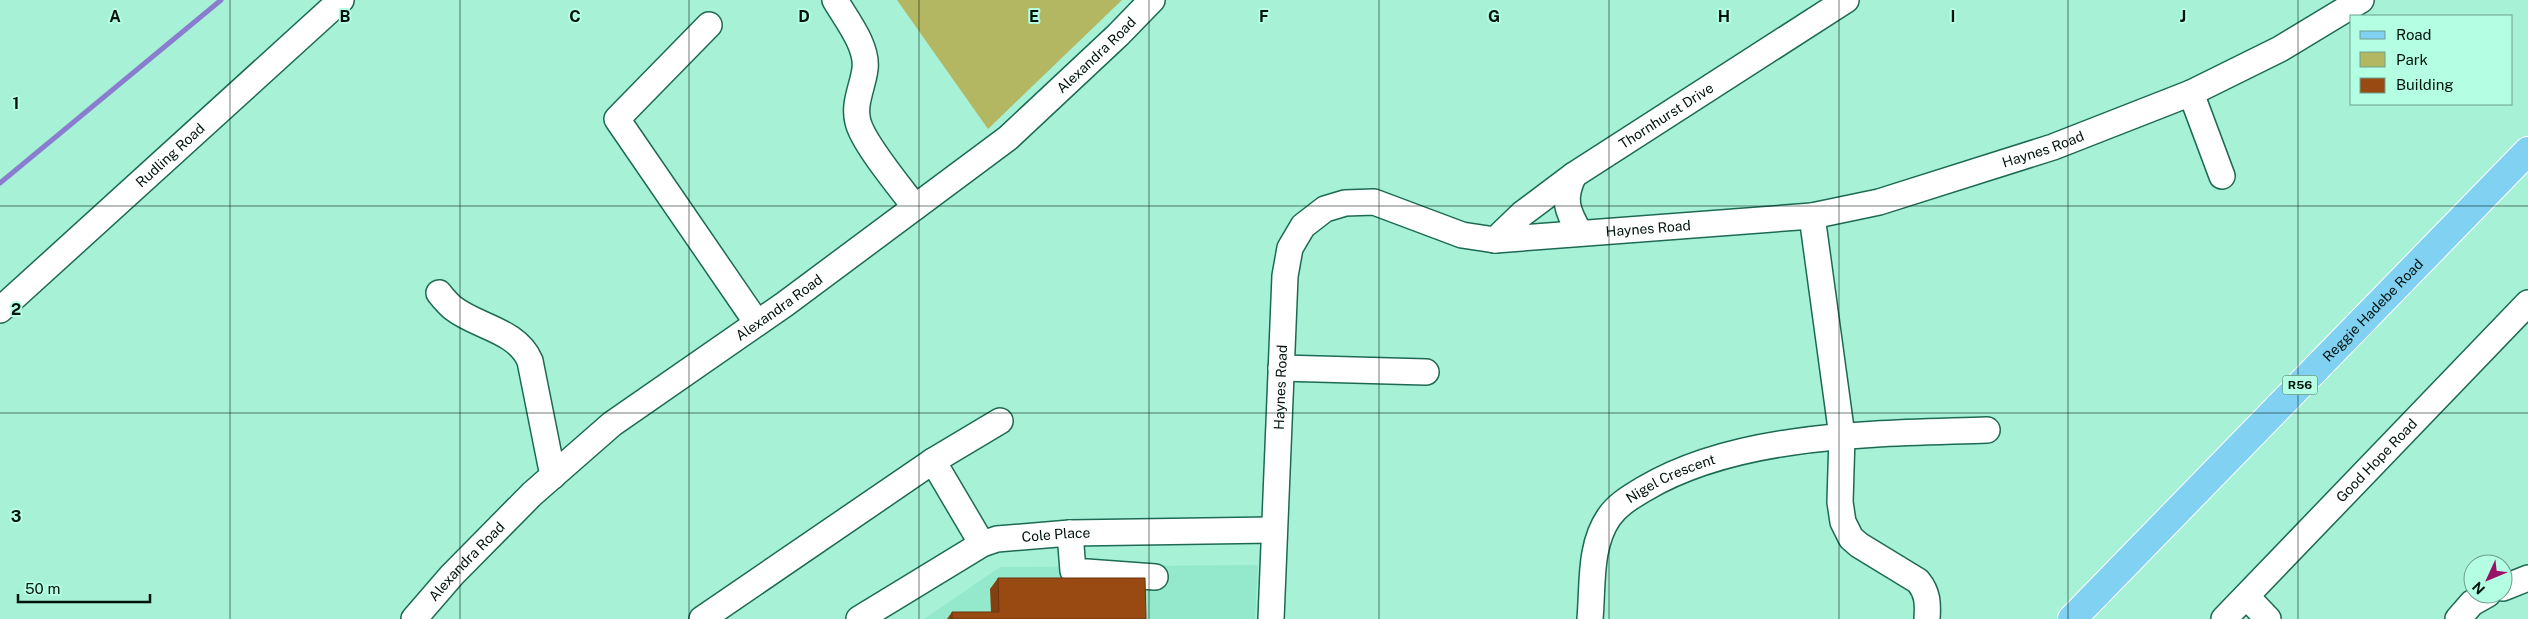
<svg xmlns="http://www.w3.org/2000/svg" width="2528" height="619" font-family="'Public Sans',sans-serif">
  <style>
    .built { fill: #94e8cb }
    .green { fill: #b4b761 }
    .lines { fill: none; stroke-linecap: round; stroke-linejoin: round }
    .stream { stroke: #8a7ccf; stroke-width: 5 }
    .minor-casing { stroke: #1d6a54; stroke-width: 28 }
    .major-casing { stroke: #fff; stroke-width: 30 }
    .minor { stroke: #fff; stroke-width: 25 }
    .major { stroke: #81d2f2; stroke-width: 28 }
    .wall { fill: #844010 }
    .building { fill: #994a13; stroke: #6b340d }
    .grid { fill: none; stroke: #00130d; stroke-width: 1; stroke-opacity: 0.55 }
    .labels { text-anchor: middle; stroke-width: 4; stroke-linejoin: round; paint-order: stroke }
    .shield { fill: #b4fee4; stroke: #365a4e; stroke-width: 1 }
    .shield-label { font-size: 12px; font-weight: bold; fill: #00130d }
    .street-label { font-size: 14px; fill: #00130d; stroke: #b4fee4 }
    .grid-label { font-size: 16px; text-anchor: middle; font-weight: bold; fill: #00130d; stroke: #b4fee4; stroke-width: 4; stroke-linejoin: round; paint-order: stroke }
  </style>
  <rect width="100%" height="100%" fill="#a7f1d7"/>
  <path class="built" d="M1258,565l-3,54h-331l76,-52z"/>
  <path class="green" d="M897,0h225l-134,129z"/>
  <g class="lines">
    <path class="stream" d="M0,183l221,-183"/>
    <g class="minor-casing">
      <g id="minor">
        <path d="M835,0c11,19 33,46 30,69 -2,17 -12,35 -7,53 5,21 42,65 57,85"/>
        <path d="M709,25l-92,94 140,204"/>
        <path d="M2191,93l31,83"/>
        <path d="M1574,175c-12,24 -7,36 6,58"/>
        <path d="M1812,216l30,220 -2,66 3,20 8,16 8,7 59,36c10,12 10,23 9,38"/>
        <path id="s1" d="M1495,240l27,-26 52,-39 272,-175"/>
        <path d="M439,293c4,5 9,11 14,15 24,19 64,22 77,53l23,115"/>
        <path id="s2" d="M0,310l341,-310"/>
        <path d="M1281,368l145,4"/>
        <path d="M933,461l49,83"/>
        <path d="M1070,533l3,38 82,6"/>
        <path d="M2503,588l25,-10"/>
        <path d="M2247,597l21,22"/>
        <path id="s3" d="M414,619l38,-44 80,-81 80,-70 173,-120 223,-166 110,-103 34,-35"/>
        <path d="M702,619l231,-158 67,-40"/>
        <path id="s4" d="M859,619l123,-75 15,-5 73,-6 204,-3"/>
        <path id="s5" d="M1271,619l14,-343 5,-28 13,-22 22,-17 20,-6 29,-1 88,33 33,5 317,-24 67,-14 174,-55 138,-54 89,-44 81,-49"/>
        <path id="s6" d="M1590,619c3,-34 -1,-73 19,-102 9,-13 22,-20 35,-28 96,-57 235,-55 343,-59"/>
        <path id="s7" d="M2224,619l304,-316"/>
        <path d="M2458,619l14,-16 16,-9"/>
      </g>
    </g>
    <g class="major-casing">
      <g id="major">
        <path id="s8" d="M2072,619l456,-468"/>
      </g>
    </g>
    <use href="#minor" class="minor"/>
    <use href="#major" class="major"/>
  </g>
  <path class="wall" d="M998,578l148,41h-199l5,-7h39l-1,-23z"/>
  <path class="building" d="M998,578h147l1,41h-194v-7h47z"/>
  <path class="grid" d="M230,0v619M460,0v619M689,0v619M919,0v619M1149,0v619M1379,0v619M1609,0v619M1839,0v619M2068,0v619M2298,0v619M0,206h2528M0,413h2528"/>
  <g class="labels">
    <rect class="shield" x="2282.5" y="375.5" width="35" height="19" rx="4"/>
    <g class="shield-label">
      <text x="2300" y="389">R56</text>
    </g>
    <g class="street-label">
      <text dy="5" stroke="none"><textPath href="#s3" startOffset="888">Alexandra Road</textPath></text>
      <text dy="5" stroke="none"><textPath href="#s1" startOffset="212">Thornhurst Drive</textPath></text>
      <text dy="5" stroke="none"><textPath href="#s5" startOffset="1161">Haynes Road</textPath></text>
      <text dy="5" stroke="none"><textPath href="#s2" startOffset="230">Rudling Road</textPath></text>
      <text dy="5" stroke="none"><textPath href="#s5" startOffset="756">Haynes Road</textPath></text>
      <text dy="5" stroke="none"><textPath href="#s3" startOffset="482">Alexandra Road</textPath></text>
      <text dy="5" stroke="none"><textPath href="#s8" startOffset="431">Reggie Hadebe Road</textPath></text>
      <text dy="5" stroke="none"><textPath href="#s5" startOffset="232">Haynes Road</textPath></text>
      <text dy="5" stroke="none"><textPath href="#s7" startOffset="220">Good Hope Road</textPath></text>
      <text dy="5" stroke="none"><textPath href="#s6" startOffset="179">Nigel Crescent</textPath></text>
      <text dy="5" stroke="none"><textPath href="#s4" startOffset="219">Cole Place</textPath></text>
      <text dy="5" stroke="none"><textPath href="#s3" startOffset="78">Alexandra Road</textPath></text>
    </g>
  </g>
  <g class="grid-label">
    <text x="115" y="22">A</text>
    <text x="345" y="22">B</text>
    <text x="575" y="22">C</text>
    <text x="804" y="22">D</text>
    <text x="1034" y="22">E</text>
    <text x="1264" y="22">F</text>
    <text x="1494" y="22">G</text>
    <text x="1724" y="22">H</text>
    <text x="1953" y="22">I</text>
    <text x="2183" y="22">J</text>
    <text x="16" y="109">1</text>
    <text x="16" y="315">2</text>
    <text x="16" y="522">3</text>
  </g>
  <rect x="2350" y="15" width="162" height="90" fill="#b4fee4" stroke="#6ca08e"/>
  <rect x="2360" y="31" width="25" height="8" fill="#81d2f2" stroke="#6ca08e"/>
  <text x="2396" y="40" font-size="15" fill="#00130d">Road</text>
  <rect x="2360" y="52" width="25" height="15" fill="#b4b761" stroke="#6ca08e"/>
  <text x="2396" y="65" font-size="15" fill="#00130d">Park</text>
  <rect x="2360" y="78" width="25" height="15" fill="#994a13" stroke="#6ca08e"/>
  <text x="2396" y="90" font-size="15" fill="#00130d">Building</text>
  <g transform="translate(2488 579) rotate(226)"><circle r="24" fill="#b4fee4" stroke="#6ca08e"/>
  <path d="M0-4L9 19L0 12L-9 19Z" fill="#9a1265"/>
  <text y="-8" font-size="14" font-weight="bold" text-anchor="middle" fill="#00130d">N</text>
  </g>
  <path d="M18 594v8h132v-8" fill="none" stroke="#00130d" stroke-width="2.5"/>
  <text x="25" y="594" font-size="15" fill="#00130d" stroke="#b4fee4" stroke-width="4" paint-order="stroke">50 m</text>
</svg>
